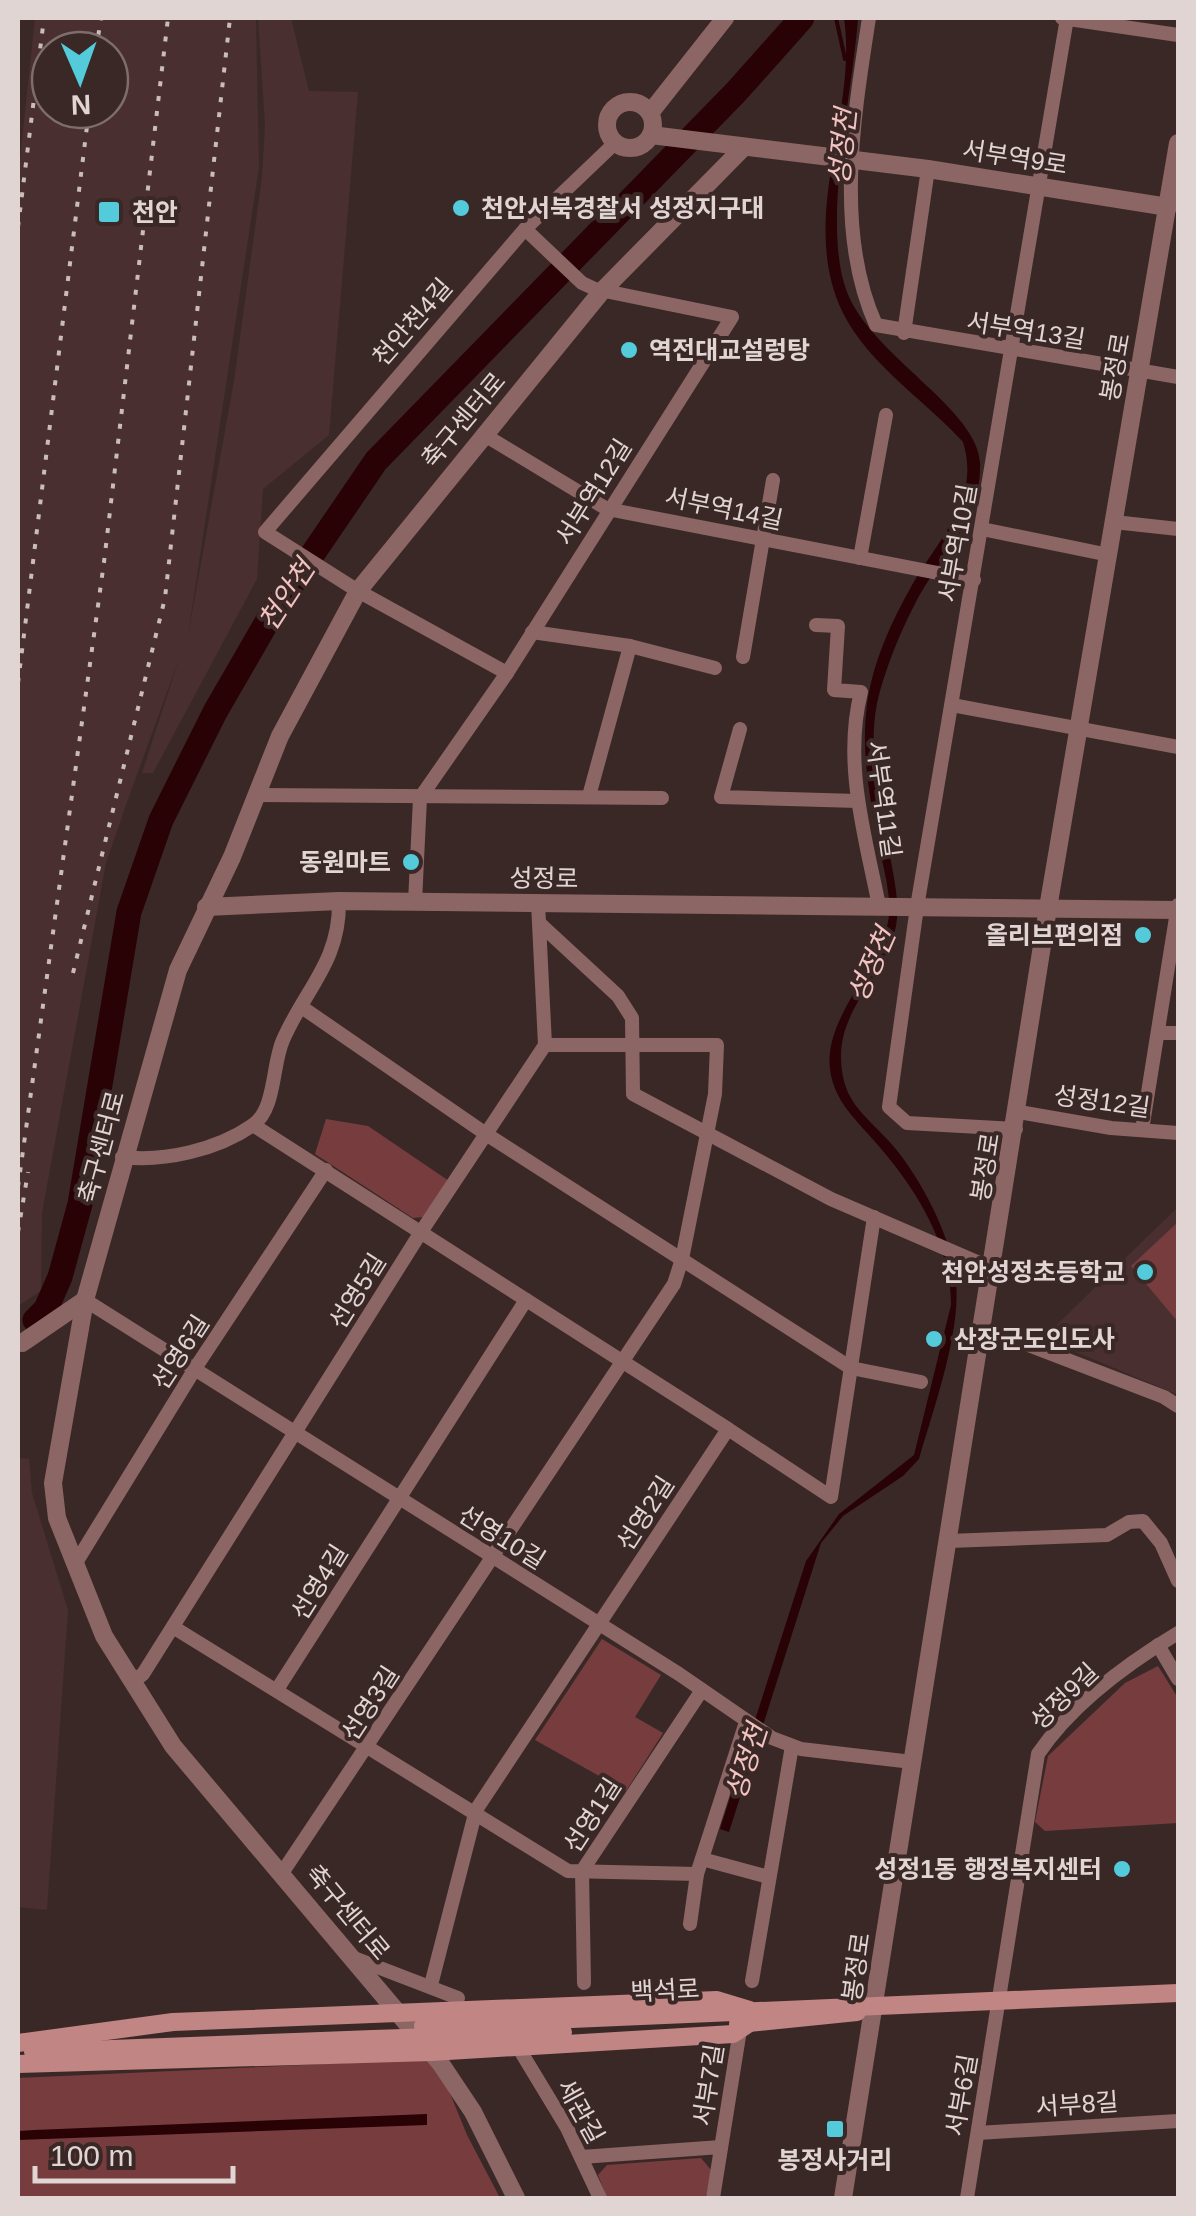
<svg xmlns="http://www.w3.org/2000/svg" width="1196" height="2216" font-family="Arial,'Noto Sans KR',sans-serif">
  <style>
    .built { fill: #492f2f; fill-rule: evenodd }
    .green { fill: #773d3e }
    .water { fill: #290206 }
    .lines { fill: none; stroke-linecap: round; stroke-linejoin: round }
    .stream { stroke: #290206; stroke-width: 4 }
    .river { stroke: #290206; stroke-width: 25 }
    .minor { stroke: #8c6665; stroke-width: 14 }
    .tertiary { stroke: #8c6665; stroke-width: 18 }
    .secondary { stroke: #c18584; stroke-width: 18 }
    .rail { stroke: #c9bcbb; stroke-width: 4; stroke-dasharray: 5 10; stroke-linecap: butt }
    .secondary-bridge { stroke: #c18584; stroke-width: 18 }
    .poi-dot { fill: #53cbdb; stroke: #3a2827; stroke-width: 4 }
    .labels { text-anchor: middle; stroke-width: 8; stroke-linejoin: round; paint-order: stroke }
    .street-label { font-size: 25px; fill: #e1d5d4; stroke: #3a2827 }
    .poi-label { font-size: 25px; font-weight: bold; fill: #e1d5d4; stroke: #3a2827; text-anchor: start }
    .water-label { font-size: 28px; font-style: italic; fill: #f3c3c1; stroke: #3a2827 }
  </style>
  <rect width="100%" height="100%" fill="#3a2827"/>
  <g class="built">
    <path d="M35,18h221l3,149 -71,468 46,-254 28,-204 3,-52 -7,-107h33l18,73 49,1 -29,343 -66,54 -6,90 -104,194h-11l37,-114 -53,146 -20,58 -64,350 -1,78 -23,15v-1129zM50,50h60v60h-60z"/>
    <path d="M1178,1207v188l-135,-57z"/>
    <path d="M18,1458l11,1 3,34 36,117 -21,300 -29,-3z"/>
  </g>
  <g class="green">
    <path d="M326,1119l42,7 81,55 -25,36 -11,1 -98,-64z"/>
    <path d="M1178,1222v100l-47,-56z"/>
    <path d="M602,1639l59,36 -26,42 28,16 -37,58 -91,-51z"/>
    <path d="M1158,1666l20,32v125l-133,8 -10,-9 13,-66 77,-73z"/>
    <path d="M436,2059l31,76 33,63h-482v-120z"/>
    <path d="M701,2158l10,12 -5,28h-99l-9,-23 9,-10z"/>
  </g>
  <g class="water">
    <path d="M844,18h14c-5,74 -37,207 -11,274 24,63 131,117 133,171 2,54 -36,89 -61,133 -16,30 -30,63 -39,95 -15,54 0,112 10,165 4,22 10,48 6,70 -10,47 -55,81 -55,130 0,51 29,60 58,97 26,34 53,86 57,129 5,51 -23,128 -37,177l-16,17 -60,40 -22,27 -92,289 -9,-3 86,-268 33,-47 75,-59 37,-150c0,-61 -35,-116 -74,-161 -16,-19 -36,-36 -44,-61 -19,-58 45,-108 55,-161 5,-26 -6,-57 -10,-82 -9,-45 -17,-90 -11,-135 6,-44 24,-82 45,-120 27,-47 69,-85 51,-143 -38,-42 -94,-77 -120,-129 -46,-94 15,-198 1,-295z"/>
    <path d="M427,2114v11l-409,15v-9l16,-1z"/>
  </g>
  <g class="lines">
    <path class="stream" d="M836,18l9,41"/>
    <path class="river" d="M35,1320l11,-11 14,-32 20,-73 49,-292 32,-92 54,-108 56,-97 105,-154 360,-369 66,-74"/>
    <g class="minor">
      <path d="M869,18c-15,97 -35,214 7,307l302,52"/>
      <path d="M1062,18l116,17"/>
      <path d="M904,333l24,-164"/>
      <path d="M483,434l124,75 367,71"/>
      <path d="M1114,522l64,7"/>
      <path d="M982,529l127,26"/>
      <path d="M860,558l26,-143"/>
      <path d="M816,625l22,1 -4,64 27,2c-18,71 4,143 18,214"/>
      <path d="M532,632l98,14 85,22"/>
      <path d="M743,657l30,-177"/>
      <path d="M507,673l-149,-82 -93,-59 260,-303 90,-86"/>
      <path d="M952,705l226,42"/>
      <path d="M740,729l-19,68 137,4"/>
      <path d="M257,795l405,3"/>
      <path d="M589,796l41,-150"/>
      <path d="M415,902l5,-104 87,-125 225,-356 -137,-28 -13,-6 -57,-54"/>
      <path d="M539,923l79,73 14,22 1,76 198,105 162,70"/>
      <path d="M303,1008l183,126 365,234 70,14"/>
      <path d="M1159,1033h19"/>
      <path d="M1019,1112l92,16 67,5"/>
      <path d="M253,1125l475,304"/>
      <path d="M1016,1129l-109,-6 -18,-16 28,-200 150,-889"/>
      <path d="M1142,1130l36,-225"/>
      <path d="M122,1157c42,5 95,-7 131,-32 23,-16 19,-61 30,-85 22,-51 57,-78 56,-139"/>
      <path d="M85,1300l594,374 93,64 29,11 111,13"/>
      <path d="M984,1328l180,69 14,9"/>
      <path d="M949,1541l158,-6 22,-13 14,-1 18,22 17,38"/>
      <path d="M77,1561l119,-194 130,-197"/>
      <path d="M173,1627l395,244 129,3"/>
      <path d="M1158,1645l20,34"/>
      <path d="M132,1682l11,-8 278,-442 124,-187 -7,-142"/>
      <path d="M278,1688l248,-388"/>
      <path d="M702,1859l67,18"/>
      <path d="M282,1873l392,-589 8,-25 33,-165 2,-49h-172"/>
      <path d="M690,1924l7,-50 49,-152"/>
      <path d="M354,1958l104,40"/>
      <path d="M752,1981l40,-235"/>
      <path d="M584,1983l-2,-112 120,-181"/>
      <path d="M431,1985l45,-175 252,-381 103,68 43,-280"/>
      <path d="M518,2047l49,81 33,70"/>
      <path d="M978,2133l200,-12"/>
      <path d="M581,2157l140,-10"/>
      <path d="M713,2198l27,-168"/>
      <path d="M967,2198l71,-444c33,-49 90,-91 140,-121"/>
    </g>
    <g class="tertiary">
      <circle cx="630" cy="125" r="23"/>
      <path d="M650,113l75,-95"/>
      <path d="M651,135l277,34 240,38"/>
      <path d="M206,907l133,-6 839,9"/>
      <path d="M22,1343l63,-43"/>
      <path d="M516,2198l-43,-86 -32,-48 -268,-318 -69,-110 -47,-118 -4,-35 32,-183 93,-330 54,-113 48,-121 78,-145 244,-300 142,-144"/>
      <path d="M843,2198l205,-1290 130,-765"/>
    </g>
    <g class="secondary">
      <path d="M457,2024l721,-31"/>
      <path d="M738,2024l119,-12"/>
      <path d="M464,2036l99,-4"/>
      <path d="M18,2043l155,-21 544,-22 33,10"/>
      <path d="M33,2052l340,-13"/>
      <path d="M18,2064l413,-12 302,-18 15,-10"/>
    </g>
    <g class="rail">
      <path d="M96,50l5,-32"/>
      <path d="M18,227l26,-209"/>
      <path d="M18,683l71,-573"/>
      <path d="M73,973l92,-375 65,-580"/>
      <path d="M18,1187l86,-625 64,-544"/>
      <path d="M18,1232l10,-60"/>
    </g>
    <g class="secondary-bridge">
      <path d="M423,2026l34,-2"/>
      <path d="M373,2039l91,-3"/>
    </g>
  </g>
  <g class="poi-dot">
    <circle cx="461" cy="208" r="10"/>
    <rect x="97" y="200" width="24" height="24" rx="5"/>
    <circle cx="629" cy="350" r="10"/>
    <circle cx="411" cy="862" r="10"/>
    <circle cx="1143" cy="935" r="10"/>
    <circle cx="1145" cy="1272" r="10"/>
    <circle cx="934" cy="1339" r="10"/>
    <circle cx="1122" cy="1869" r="10"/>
    <rect x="825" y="2119" width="20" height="20" rx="5"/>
  </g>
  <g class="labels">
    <g class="street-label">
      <text transform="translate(1015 157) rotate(9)" y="9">서부역9로</text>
      <text transform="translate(412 322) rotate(-49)" y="9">천안천4길</text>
      <text transform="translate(1026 330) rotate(9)" y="9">서부역13길</text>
      <text transform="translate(1115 367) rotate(-80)" y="9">봉정로</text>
      <text transform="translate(463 420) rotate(-50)" y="9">축구센터로</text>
      <text transform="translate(593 492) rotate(-58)" y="9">서부역12길</text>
      <text transform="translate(724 508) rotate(12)" y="9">서부역14길</text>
      <text transform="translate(957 543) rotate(-80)" y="9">서부역10길</text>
      <text transform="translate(884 799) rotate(82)" y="9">서부역11길</text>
      <text transform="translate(544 878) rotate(1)" y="9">성정로</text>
      <text transform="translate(1102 1101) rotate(8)" y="9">성정12길</text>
      <text transform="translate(101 1147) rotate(-75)" y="9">축구센터로</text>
      <text transform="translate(985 1167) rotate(-81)" y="9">봉정로</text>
      <text transform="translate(357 1291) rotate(-58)" y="9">선영5길</text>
      <text transform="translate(180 1352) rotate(-57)" y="9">선영6길</text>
      <text transform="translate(645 1513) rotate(-57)" y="9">선영2길</text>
      <text transform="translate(502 1537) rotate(32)" y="9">선영10길</text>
      <text transform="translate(319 1582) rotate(-58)" y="9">선영4길</text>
      <text transform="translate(1064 1696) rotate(-44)" y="9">성정9길</text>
      <text transform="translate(370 1703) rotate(-57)" y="9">선영3길</text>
      <text transform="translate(592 1815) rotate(-57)" y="9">선영1길</text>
      <text transform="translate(348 1912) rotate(50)" y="9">축구센터로</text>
      <text transform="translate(856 1967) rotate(-82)" y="9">봉정로</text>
      <text transform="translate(665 1990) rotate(-3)" y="9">백석로</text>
      <text transform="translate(708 2085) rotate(-81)" y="9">서부7길</text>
      <text transform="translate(961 2095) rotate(-80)" y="9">서부6길</text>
      <text transform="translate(1077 2104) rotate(-4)" y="9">서부8길</text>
      <text transform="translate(581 2111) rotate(61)" y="9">세관길</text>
    </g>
    <g class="poi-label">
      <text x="481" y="217">천안서북경찰서 성정지구대</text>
      <text x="132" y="221">천안</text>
      <text x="649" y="359">역전대교설렁탕</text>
      <text x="391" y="871" text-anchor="end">동원마트</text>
      <text x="1123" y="944" text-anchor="end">올리브편의점</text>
      <text x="1125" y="1281" text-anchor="end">천안성정초등학교</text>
      <text x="954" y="1348">산장군도인도사</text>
      <text x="1102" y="1878" text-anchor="end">성정1동 행정복지센터</text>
      <text x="835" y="2169" text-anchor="middle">봉정사거리</text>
    </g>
    <g class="water-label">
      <text transform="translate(842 147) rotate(-84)" y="10">성정천</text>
      <text transform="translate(286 595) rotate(-57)" y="10">천안천</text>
      <text transform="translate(871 965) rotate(-66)" y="10">성정천</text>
      <text transform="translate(746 1762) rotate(-72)" y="10">성정천</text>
    </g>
  </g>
  <rect width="1196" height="2216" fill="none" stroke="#e1d5d4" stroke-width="40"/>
  <g transform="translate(80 80) rotate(178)"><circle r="48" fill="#3a2827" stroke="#7d6d6c" stroke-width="2.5"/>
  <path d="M0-8L18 38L0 25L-18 38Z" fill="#53cbdb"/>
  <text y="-15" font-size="28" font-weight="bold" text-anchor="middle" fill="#e1d5d4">N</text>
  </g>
  <path d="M35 2166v15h198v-15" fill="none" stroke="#e1d5d4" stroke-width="5"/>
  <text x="50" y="2166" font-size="30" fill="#e1d5d4" stroke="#3a2827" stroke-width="8" paint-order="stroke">100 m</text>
</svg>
